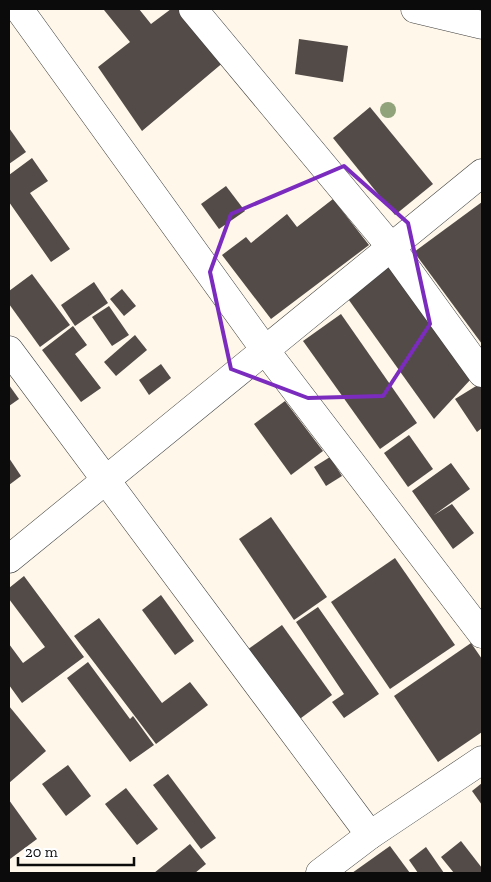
<svg xmlns="http://www.w3.org/2000/svg" width="491" height="882" font-family="'Zilla Slab',serif">
  <style>
    .building { fill: #534b48 }
    .lines { fill: none; stroke-linecap: round; stroke-linejoin: round }
    .minor-casing { stroke: #3e3e3e; stroke-width: 29 }
    .tertiary-casing { stroke: #3e3e3e; stroke-width: 29 }
    .minor { stroke: #fff; stroke-width: 28 }
    .tertiary { stroke: #fff; stroke-width: 28 }
    .tree { fill: #90a37a }
    .marked { fill: none; stroke: #7b2cbf; stroke-width: 4; stroke-linejoin: round }
  </style>
  <rect width="100%" height="100%" fill="#fef7ea"/>
  <g class="building">
    <path d="M105,9h34l12,15 20,-15h11l43,52 -83,70 -44,-64 32,-25 -26,-32z"/>
    <path d="M299,39l49,7 -5,36 -48,-8z"/>
    <path d="M370,107l63,77 -38,31 -62,-77z"/>
    <path d="M9,128l17,24 -17,12z"/>
    <path d="M32,158l16,23 -18,12 40,56 -19,13 -42,-60v-27z"/>
    <path d="M226,186l19,25 -26,18 -18,-25z"/>
    <path d="M333,199l36,46 -98,74 -49,-64 24,-18 5,6 36,-29 10,13z"/>
    <path d="M482,202v142l-68,-92z"/>
    <path d="M392,264l79,115 -37,40 -88,-123z"/>
    <path d="M32,274l38,51 -30,22 -31,-43v-13z"/>
    <path d="M94,282l14,21 -33,23 -14,-21z"/>
    <path d="M122,289l14,17 -12,10 -14,-17z"/>
    <path d="M109,306l20,29 -17,11 -20,-29z"/>
    <path d="M341,314l76,109 -37,26 -77,-108z"/>
    <path d="M73,326l14,19 -12,9 26,34 -20,14 -39,-52z"/>
    <path d="M135,335l12,15 -31,26 -12,-14z"/>
    <path d="M161,364l10,14 -22,17 -10,-15z"/>
    <path d="M481,383l1,45 -5,4 -22,-33z"/>
    <path d="M9,385l10,14 -10,7z"/>
    <path d="M285,401l38,50 -32,24 -37,-51z"/>
    <path d="M409,435l24,34 -25,18 -24,-34z"/>
    <path d="M330,457l12,19 -16,10 -12,-19z"/>
    <path d="M9,458l12,18 -12,9z"/>
    <path d="M451,463l19,26 -36,26 18,-11 22,29 -21,16 -41,-58z"/>
    <path d="M271,517l56,80 -33,23 -55,-81z"/>
    <path d="M395,558l60,87 -65,44 -59,-87z"/>
    <path d="M24,576l60,81 -62,46 -13,-18v-41l14,19 22,-16 -36,-48v-11z"/>
    <path d="M161,595l33,46 -19,14 -33,-45z"/>
    <path d="M318,607l61,87 -35,24 -12,-16 12,-8 -48,-72z"/>
    <path d="M99,618l63,85 28,-21 18,23 -52,39 -82,-108z"/>
    <path d="M282,625l50,70 -35,26 -50,-71z"/>
    <path d="M471,643l11,16v73l-44,30 -44,-66z"/>
    <path d="M88,662l42,57 3,-3 21,29 -24,17 -63,-84z"/>
    <path d="M9,706l37,45 -37,32z"/>
    <path d="M68,765l23,31 -25,20 -24,-32z"/>
    <path d="M168,774l48,64 -15,11 -48,-64z"/>
    <path d="M482,783v22l-10,-14z"/>
    <path d="M126,788l32,41 -21,16 -32,-41z"/>
    <path d="M9,800l28,39 -27,20 -1,-2z"/>
    <path d="M461,841l21,27v5h-28l-13,-16z"/>
    <path d="M190,844l16,20 -11,9h-41z"/>
    <path d="M390,846l20,27h-58z"/>
    <path d="M426,847l18,26h-26l-9,-13z"/>
  </g>
  <g class="lines">
    <g class="minor-casing">
      <g id="minor">
        <path d="M19,9l246,341 217,284"/>
        <path d="M193,9l198,238 91,126"/>
        <path d="M9,350l361,485"/>
        <path d="M9,559l473,-386"/>
        <path d="M320,873l50,-38 112,-75"/>
      </g>
    </g>
    <g class="tertiary-casing">
      <path id="tertiary" d="M415,9l67,16"/>
    </g>
    <use href="#minor" class="minor"/>
    <use href="#tertiary" class="tertiary"/>
  </g>
  <circle class="tree" cx="388" cy="110" r="8"/>
  <path class="marked" d="M344,166l64,57 22,101 -47,72 -75,2 -77,-29 -21,-97 21,-58z"/>
  <rect width="491" height="882" fill="none" stroke="#0b0b0b" stroke-width="20"/>
  <path d="M18 857v8h116v-8" fill="none" stroke="#0b0b0b" stroke-width="2.5"/>
  <text x="25" y="857" font-size="15" fill="#0b0b0b" stroke="#ffffff" stroke-width="4" paint-order="stroke">20 m</text>
</svg>
